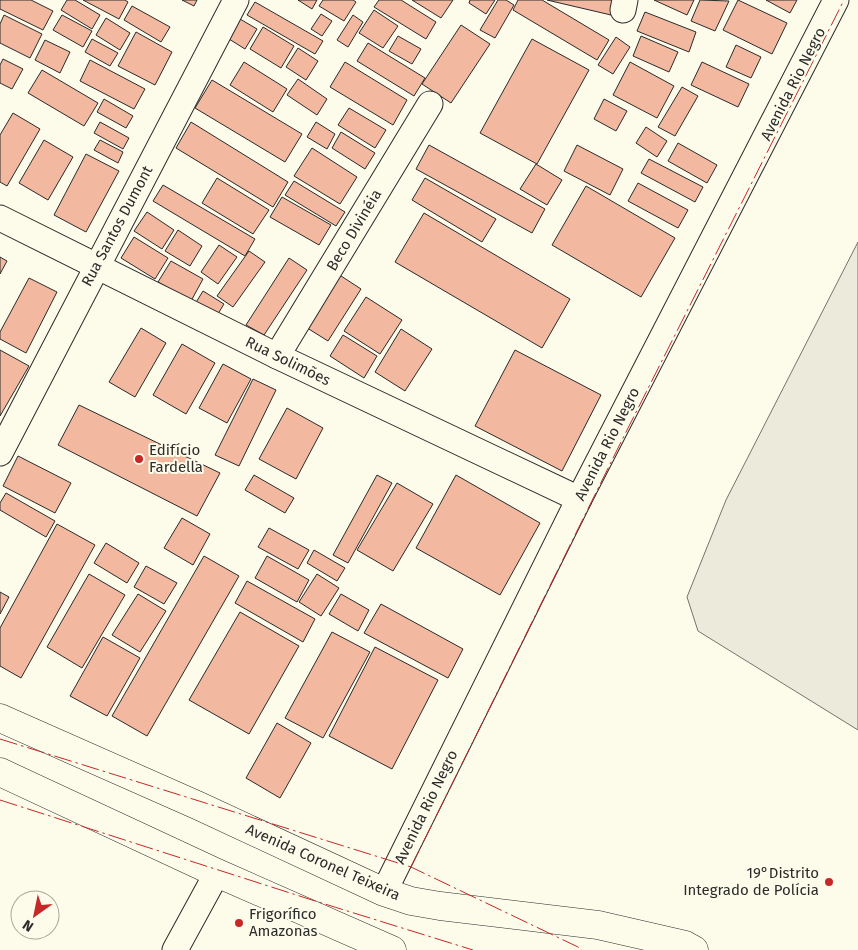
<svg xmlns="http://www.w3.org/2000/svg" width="858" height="950" font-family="'Fira Sans',sans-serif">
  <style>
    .green { fill: #ecebdb; stroke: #74746e }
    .building { fill: #f2b8a0; stroke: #2b2b2b }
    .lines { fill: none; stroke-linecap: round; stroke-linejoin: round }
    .minor-casing { stroke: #2b2b2b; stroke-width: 27 }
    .trunk-casing { stroke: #2b2b2b; stroke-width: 29 }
    .minor { stroke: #fdfbea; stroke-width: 25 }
    .trunk { stroke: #fdfbea; stroke-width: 28 }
    .power { stroke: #c62828; stroke-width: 1; stroke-dasharray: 18 4 2.5 4; stroke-linecap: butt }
    .poi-dot { fill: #c62828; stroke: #fdfbea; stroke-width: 2 }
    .labels { text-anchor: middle; stroke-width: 4; stroke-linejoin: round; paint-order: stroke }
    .street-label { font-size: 15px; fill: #2b2b2b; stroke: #fdfbea }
    .poi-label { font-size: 15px; fill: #2b2b2b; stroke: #fdfbea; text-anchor: start }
  </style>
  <rect width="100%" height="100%" fill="#fdfbea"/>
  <path class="green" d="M858,242v488l-160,-99 -11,-34 39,-97z"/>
  <g class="building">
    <path d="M0,0h31l22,11 -10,19 -43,-21z"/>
    <path d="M67,0h8l25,15 -8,14 -31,-19z"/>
    <path d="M83,0h42l3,2 -9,17z"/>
    <path d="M182,0h15l-3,6z"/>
    <path d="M298,0h19l-5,9z"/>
    <path d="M323,0h30l3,2 -12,19 -25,-15z"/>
    <path d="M379,0h22l35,22 -10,17 -52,-32z"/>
    <path d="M412,0h41l-12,18z"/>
    <path d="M470,0h25l-9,14 -17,-11z"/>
    <path d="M498,0h8l8,5 -19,33 -15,-8z"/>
    <path d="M518,0h24l67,40 -12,20 -84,-50z"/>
    <path d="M547,0h67l-3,15z"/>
    <path d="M654,0h40l-7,15z"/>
    <path d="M700,0l29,1 -14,30 -24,-10z"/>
    <path d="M738,0l49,23 -15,31 -49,-24z"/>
    <path d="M766,0h31l-7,13z"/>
    <path d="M255,2l68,39 -8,13 -68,-39z"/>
    <path d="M132,6l38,21 -9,15 -37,-22z"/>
    <path d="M374,10l24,16 -15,22 -24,-15z"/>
    <path d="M645,12l51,20 -7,20 -52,-21z"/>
    <path d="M321,14l11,7 -10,15 -11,-7z"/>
    <path d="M4,15l38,19 -12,24 -30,-15v-19z"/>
    <path d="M62,15l30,16 -9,16 -30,-17z"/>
    <path d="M353,15l10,7 -15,25 -11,-7z"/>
    <path d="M106,18l24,15 -10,17 -24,-15z"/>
    <path d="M240,19l17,10 -12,20 -16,-10z"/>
    <path d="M461,25l29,19 -39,59 -29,-19z"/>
    <path d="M263,27l31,19 -13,22 -31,-19z"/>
    <path d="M136,32l36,20 -17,33 -37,-19z"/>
    <path d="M398,36l23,13 -9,15 -23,-13z"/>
    <path d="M641,36l37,16 -9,20 -36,-16z"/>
    <path d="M616,37l14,10 -17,27 -15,-9z"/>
    <path d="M92,39l26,14 -8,13 -25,-14z"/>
    <path d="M532,39l57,31 -52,94 -57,-31z"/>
    <path d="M45,40l25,12 -10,21 -25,-13z"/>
    <path d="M368,43l57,35 -11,18 -57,-35z"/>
    <path d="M736,45l25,12 -10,21 -25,-11z"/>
    <path d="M298,48l20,13 -12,19 -20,-13z"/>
    <path d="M3,59l20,10 -11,20 -12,-6v-18z"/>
    <path d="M90,60l55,29 -11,20 -54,-28z"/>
    <path d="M244,62l43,27 -14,23 -43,-27z"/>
    <path d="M345,62l62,38 -14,25 -63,-38z"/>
    <path d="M630,62l44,24 -17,32 -44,-23z"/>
    <path d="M702,62l47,22 -11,23 -47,-22z"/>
    <path d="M42,70l56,33 -14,23 -56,-33z"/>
    <path d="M298,79l29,20 -10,16 -30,-20z"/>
    <path d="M212,80l90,54 -17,28 -90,-54z"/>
    <path d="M682,87l16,9 -23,40 -17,-9z"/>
    <path d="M104,99l29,17 -7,12 -29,-16z"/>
    <path d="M604,99l23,12 -11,20 -22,-12z"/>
    <path d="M349,108l37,22 -11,18 -37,-23z"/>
    <path d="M13,113l27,16 -33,57 -7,-4v-47z"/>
    <path d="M100,122l29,16 -6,11 -29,-16z"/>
    <path d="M191,122l97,60 -15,25 -97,-59z"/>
    <path d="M316,122l19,12 -8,15 -20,-12z"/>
    <path d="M646,127l21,14 -10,16 -21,-14z"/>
    <path d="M341,132l34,21 -10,16 -33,-21z"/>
    <path d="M44,140l29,17 -25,43 -29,-17z"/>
    <path d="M100,140l23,12 -5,11 -24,-13z"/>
    <path d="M678,143l39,22 -10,18 -39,-22z"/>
    <path d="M429,145l116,64 -13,24 -116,-64z"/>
    <path d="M577,145l46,24 -13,26 -46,-24z"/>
    <path d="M312,148l45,29 -17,27 -46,-28z"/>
    <path d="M86,154l33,17 -33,61 -32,-17z"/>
    <path d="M649,159l54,28 -8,15 -54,-29z"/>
    <path d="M536,164l26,16 -15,25 -27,-16z"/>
    <path d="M217,178l52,32 -16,24 -51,-31z"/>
    <path d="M425,178l71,41 -14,23 -70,-42z"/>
    <path d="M294,181l51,31 -9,14 -51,-31z"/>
    <path d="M638,183l50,27 -10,18 -50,-27z"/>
    <path d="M163,185l92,54 -10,17 -92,-55z"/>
    <path d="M586,186l89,52 -34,59 -89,-52z"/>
    <path d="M282,197l49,28 -12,20 -49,-28z"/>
    <path d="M147,212l27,18 -12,19 -28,-18z"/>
    <path d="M424,213l146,86 -28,49 -147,-86z"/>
    <path d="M178,230l24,16 -12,20 -25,-15z"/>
    <path d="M134,237l34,21 -13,21 -34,-21z"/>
    <path d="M219,245l18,12 -19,27 -17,-12z"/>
    <path d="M249,251l16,11 -32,45 -16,-11z"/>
    <path d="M0,257l7,4 -7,13z"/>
    <path d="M289,258l18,12 -43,65 -18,-10z"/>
    <path d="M171,261l32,18 -12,22 -33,-19z"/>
    <path d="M338,274l23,15 -33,52 -24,-15z"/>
    <path d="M29,278l28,14 -31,61 -26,-14v-7z"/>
    <path d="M203,291l21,13 -8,13 -21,-13z"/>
    <path d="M366,297l36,23 -22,34 -36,-23z"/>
    <path d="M141,328l25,15 -31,54 -26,-15z"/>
    <path d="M401,329l31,20 -27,42 -30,-19z"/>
    <path d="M343,335l34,21 -13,22 -34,-22z"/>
    <path d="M182,344l33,19 -29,51 -33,-19z"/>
    <path d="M0,350l29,16 -29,50z"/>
    <path d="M515,350l86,45 -39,76 -87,-45z"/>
    <path d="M223,364l28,15 -24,44 -28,-15z"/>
    <path d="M253,379l23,11 -37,76 -24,-11z"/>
    <path d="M79,405l141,68 -23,43 -139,-71z"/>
    <path d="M287,408l36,20 -27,51 -37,-20z"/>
    <path d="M18,456l53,27 -16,30 -52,-27z"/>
    <path d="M254,475l40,23 -9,15 -40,-23z"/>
    <path d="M377,475l15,8 -44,80 -15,-8z"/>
    <path d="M456,475l84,48 -40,72 -84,-47z"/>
    <path d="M397,483l36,21 -40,67 -36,-21z"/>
    <path d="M6,493l49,28 -9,16 -46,-27v-7z"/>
    <path d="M182,518l28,16 -17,31 -29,-17z"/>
    <path d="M57,524l38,21 -74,133 -21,-12v-38z"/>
    <path d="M269,528l40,22 -11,19 -40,-22z"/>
    <path d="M106,543l33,20 -12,20 -33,-20z"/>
    <path d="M314,550l31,18 -8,13 -30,-18z"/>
    <path d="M204,556l35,20 -92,160 -35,-20z"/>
    <path d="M267,556l42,24 -12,22 -42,-24z"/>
    <path d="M146,566l31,17 -13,21 -30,-17z"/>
    <path d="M89,574l36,21 -43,73 -35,-21z"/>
    <path d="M317,574l22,14 -18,28 -22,-14z"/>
    <path d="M247,581l68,38 -12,23 -68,-39z"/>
    <path d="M0,592l9,5 -9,17z"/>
    <path d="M138,594l28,17 -26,41 -28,-17z"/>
    <path d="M341,594l28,16 -11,21 -29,-17z"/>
    <path d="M381,604l82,45 -15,29 -84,-45z"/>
    <path d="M240,612l59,34 -50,88 -60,-34z"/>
    <path d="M332,632l38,20 -47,86 -38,-20z"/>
    <path d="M103,637l37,21 -33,58 -37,-20z"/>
    <path d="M375,647l63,33 -46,89 -63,-33z"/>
    <path d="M277,723l34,20 -31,55 -34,-20z"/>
  </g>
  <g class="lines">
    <g class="minor-casing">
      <g id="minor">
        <path d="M623,10l2,-10"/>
        <path d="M0,218l277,138 302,143"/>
        <path d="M277,356l153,-252"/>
        <path d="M0,453l236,-453"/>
        <path d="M384,892l195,-393 257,-499"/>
        <path d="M175,950l42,-77"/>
      </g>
    </g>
    <g class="trunk-casing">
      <g id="trunk">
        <path d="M0,718l199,88 185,86 27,9 29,5 158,19 87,20 9,5"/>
        <path d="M0,772l217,101 175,77"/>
      </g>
    </g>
    <use href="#minor" class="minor"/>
    <use href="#trunk" class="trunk"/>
    <g class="power">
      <path d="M0,739l411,128 167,80 4,3"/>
      <path d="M0,800l312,100 161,50"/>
      <path d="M411,867l210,-425 223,-442"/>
    </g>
  </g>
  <g class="poi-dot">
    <circle cx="139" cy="459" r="5"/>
    <circle cx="829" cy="882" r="5"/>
    <circle cx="239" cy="923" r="5"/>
  </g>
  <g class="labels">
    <g class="street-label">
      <text transform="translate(793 84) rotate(-63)" y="5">Avenida Rio Negro</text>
      <text transform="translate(117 226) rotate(-62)" y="5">Rua Santos Dumont</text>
      <text transform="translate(354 230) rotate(-59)" y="5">Beco Divinéia</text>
      <text transform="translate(288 361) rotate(26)" y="5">Rua Solimões</text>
      <text transform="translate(607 444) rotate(-63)" y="5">Avenida Rio Negro</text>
      <text transform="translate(426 807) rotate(-64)" y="5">Avenida Rio Negro</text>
      <text transform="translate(323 862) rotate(24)" y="5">Avenida Coronel Teixeira</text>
    </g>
    <g class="poi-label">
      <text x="149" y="455">Edifício<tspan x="149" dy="17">Fardella</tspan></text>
      <text x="819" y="878" text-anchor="end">19°Distrito<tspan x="819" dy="17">Integrado de Polícia</tspan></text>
      <text x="249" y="919">Frigorífico<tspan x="249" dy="17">Amazonas</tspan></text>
    </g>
  </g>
  <g transform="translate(35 915) rotate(213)"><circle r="24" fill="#fdfbea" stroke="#a9a89e"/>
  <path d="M0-4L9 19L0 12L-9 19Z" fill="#c62828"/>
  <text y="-8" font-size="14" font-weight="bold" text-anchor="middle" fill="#2b2b2b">N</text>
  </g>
</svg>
